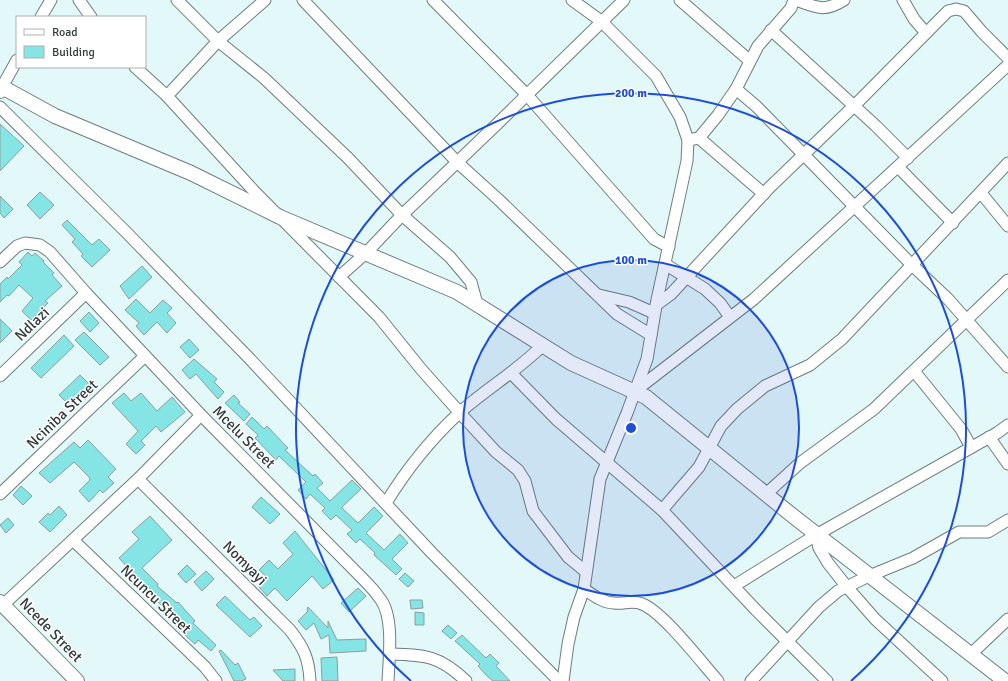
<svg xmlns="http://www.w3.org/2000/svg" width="1008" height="681" font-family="Signika,sans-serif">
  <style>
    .building { fill: #84e5e4; stroke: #8b9f9e }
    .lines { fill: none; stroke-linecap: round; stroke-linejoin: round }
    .minor-casing { stroke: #6b7e7d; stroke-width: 13 }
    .tertiary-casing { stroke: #6b7e7d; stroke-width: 16 }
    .minor { stroke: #fff; stroke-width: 11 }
    .tertiary { stroke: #fff; stroke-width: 14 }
    .ring { fill: none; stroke: #1d4ed8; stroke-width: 2 }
    .labels { text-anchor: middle; stroke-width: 3; stroke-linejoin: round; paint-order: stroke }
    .street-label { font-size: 15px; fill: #323a3a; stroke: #fff }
    .centre { fill: #1d4ed8; stroke: #fff; stroke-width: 2 }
    .ring-label { font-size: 12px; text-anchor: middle; font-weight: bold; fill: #1d4ed8; stroke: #fff; stroke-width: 3; stroke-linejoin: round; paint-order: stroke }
  </style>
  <rect width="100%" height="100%" fill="#e3f8f8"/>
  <g class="building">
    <path d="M0,124l24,22 -24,25z"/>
    <path d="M40,192l14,13 -14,14 -13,-14z"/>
    <path d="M0,196l13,13 -9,9 -4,-5z"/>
    <path d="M67,220l25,25 7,-6 11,11 -18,17 -11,-11 2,-2 -11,-12 3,-3 -13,-14z"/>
    <path d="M28,252l4,4 3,-3 9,8 -1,1 11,11 -2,2 10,11 -17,15 3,2 -17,17 -9,-9 11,-13 -14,-13 -10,11 -2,-1 -7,7v-18l7,-7 1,2 14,-14 -3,-3z"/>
    <path d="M142,266l10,11 -23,22 -9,-13z"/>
    <path d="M136,299l14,14 13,-13 9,8 -5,5 9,10 -9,10 -10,-11 -13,13 -8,-9 3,-3 -14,-13z"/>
    <path d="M89,312l10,11 -9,9 -10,-11z"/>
    <path d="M0,319l12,12 -12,12z"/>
    <path d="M84,332l25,25 -9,8 -25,-25z"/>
    <path d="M64,335l10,11 -33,32 -10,-10z"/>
    <path d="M189,339l10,11 -9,8 -10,-11z"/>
    <path d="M194,359l23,20 -3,3 10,10 -6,7 -22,-25 -6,5 -8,-9z"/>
    <path d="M80,375l15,15 -10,10 -6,-5 -10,10 -10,-10z"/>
    <path d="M124,393l7,8 10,-8 16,18 15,-14 13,15 -24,20 -5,-6 -15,15 4,4 -9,9 -10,-10 12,-13 -26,-28z"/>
    <path d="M234,395l6,7 -2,1 12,11 -6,7 -19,-18z"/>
    <path d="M252,417l12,12 3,-3 21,22 -3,2 28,26 2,-2 8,9 -6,5 13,13 22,-21 9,9 -19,18 1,2 15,14 16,-16 9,9 -17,17 18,17 16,-16 8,9 -16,16 10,10 -6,6 -22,-20 1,-2 -15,-14 -4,4 -9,-9 5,-4 -16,-15 -5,5 -9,-9 3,-3 -15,-14 -4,5 -8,-9 8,-8 -27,-26 -3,4 -21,-22 3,-3 -12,-11z"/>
    <path d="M88,440l28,29 -8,8 6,6 -11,10 -3,-3 -11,12 -10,-11 11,-11 -1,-3 -15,-15 -24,21 -11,-10 35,-31 6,6z"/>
    <path d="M21,486l11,10 -9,9 -10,-10z"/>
    <path d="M261,497l19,17 -10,10 -18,-17z"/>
    <path d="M59,506l8,9 -17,17 -11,-10 9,-9 2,2z"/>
    <path d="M150,516l22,24 -30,28 16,16 -1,2 20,17 1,-1 17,19 -2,2 23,22 -5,6 -13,-11 -3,4 -8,-7 -13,-13 6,-5 -16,-15 -2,2 -21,-21 1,-2 -23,-25 20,-19 -7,-7z"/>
    <path d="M8,518l6,7 -8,8 -6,-8z"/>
    <path d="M295,531l39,49 -11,9 -11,-13 -25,25 -12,-13 -8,8 -8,-9 9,-9 -9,-8 10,-10 9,9 15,-15 -10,-11z"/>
    <path d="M187,565l9,9 -10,9 -8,-9z"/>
    <path d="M206,571l8,8 -12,12 -8,-9z"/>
    <path d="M405,573l9,8 -6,6 -9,-8z"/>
    <path d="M358,588l8,8 -17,16 -8,-9z"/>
    <path d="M225,596l25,24 4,-3 8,9 -12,11 -34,-32z"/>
    <path d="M410,600h12l1,8 -12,1z"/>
    <path d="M308,607l20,21v-7l9,19 29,-1v12l-36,2 -1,-18 -8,4 -7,-16 -8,7 -8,-9 10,-10 -1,-2z"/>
    <path d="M415,612l9,1v12h-9z"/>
    <path d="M448,625l9,8 -6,6 -9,-8z"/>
    <path d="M462,635l24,23 4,-4 9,9 -3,3 14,15h-17l-7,-6 -8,-9 2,-2 -25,-23z"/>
    <path d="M221,650l14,15 3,-2 8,16 -5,2h-7l-15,-30z"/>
    <path d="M337,657l1,24h-16l-1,-23z"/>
    <path d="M295,669v12h-12l-10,-11z"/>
  </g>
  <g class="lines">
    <g class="minor-casing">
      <g id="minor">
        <path d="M79,0l12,17"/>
        <path d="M177,0l41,41 46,37 84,80 54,57 48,42 21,25 6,22"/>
        <path d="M303,0l154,162 42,38 118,114 34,21"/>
        <path d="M433,0l94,95 127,144 15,8"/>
        <path d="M680,0l70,61"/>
        <path d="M796,0c20,7 28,13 48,0"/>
        <path d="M903,0l11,19 12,14"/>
        <path d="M41,17l10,-17"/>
        <path d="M771,30l105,96 32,32"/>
        <path d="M135,67l32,29 87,95 125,126 42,52 39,44 36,39 22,18 7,11 8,30 35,46 17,14"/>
        <path d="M2,87l15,-27"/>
        <path d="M736,89l20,17 156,159 36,34 60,68"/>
        <path d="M167,96l51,-55 47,-41"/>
        <path d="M0,107l126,125 122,125 184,196 127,128"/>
        <path d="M699,138l65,56"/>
        <path d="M688,140l11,-2 19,-23 18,-26 22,-43 33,-38 3,-8"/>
        <path d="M898,167l55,56"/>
        <path d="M981,193l27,33"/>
        <path d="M0,262l17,-16 8,-3 15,2 10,7 36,41 115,122 166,168c5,5 10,11 14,17 13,18 8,59 7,81"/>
        <path d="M665,264l40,25 15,14 10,14"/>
        <path d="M339,277l27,-24 36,-38 93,-89 129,-126"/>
        <path d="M599,295l30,7 25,11"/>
        <path d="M656,305l15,-11 98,-106 85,-82 94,-95 8,-2 8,2 18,21 26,26"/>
        <path d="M914,371l47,58 10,18"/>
        <path d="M511,373l45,46 106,91 94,100 71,71"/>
        <path d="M0,376l86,-83"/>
        <path d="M635,391l119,-92 254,-234"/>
        <path d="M989,437l19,27"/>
        <path d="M138,479l152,151c14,18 19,29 20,51"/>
        <path d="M0,494l145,-138"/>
        <path d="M766,494l34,-31 74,-54 134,-129"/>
        <path d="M386,503c20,-33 44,-63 73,-90 27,-24 58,-42 83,-67"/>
        <path d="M662,510l37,-43 22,-41 16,-17 28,-23 45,-21 32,-26 166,-176"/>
        <path d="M816,535l3,13 9,15 19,24 28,32 67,62"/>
        <path d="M73,540l132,127 11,14"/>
        <path d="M734,586l82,-51 181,-102 11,-8"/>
        <path d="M584,589c9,6 19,14 30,14 10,1 19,-3 28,1 20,7 60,59 76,77"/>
        <path d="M3,605l135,-126 63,-64"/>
        <path d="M389,654c35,1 50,1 77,27"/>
        <path d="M971,654l37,-35"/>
        <path d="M563,681l5,-37 6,-27 10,-28 16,-110 27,-66 20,-54 10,-59 30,-139 1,-21 -8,-23 -24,-41 -55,-55 -29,-21"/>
        <path d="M751,681l68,-74 19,-16 31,-15 44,-18 46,-26h29l20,-12"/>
      </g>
    </g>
    <g class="tertiary-casing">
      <g id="tertiary">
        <path d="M0,91l2,-4 53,29 136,57 89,44 177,75 114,71 75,34 147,119 212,165"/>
        <path d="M0,602l77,79"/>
      </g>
    </g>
    <use href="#minor" class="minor"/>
    <use href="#tertiary" class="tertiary"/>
  </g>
  <circle cx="631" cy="428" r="168" fill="#1d4ed8" fill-opacity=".12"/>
  <g class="ring">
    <circle cx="631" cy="428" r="168"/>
    <path d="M411 681A335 335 0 1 1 851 681"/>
  </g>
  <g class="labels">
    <g class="street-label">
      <text transform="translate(32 324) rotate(-44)" y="5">Ndlazi</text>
      <text transform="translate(62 414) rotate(-44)" y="5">Nciniba Street</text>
      <text transform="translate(244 437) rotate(45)" y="5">Mcelu Street</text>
      <text transform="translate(245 563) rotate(45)" y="5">Nomyayi</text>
      <text transform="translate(156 599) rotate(44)" y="5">Ncuncu Street</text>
      <text transform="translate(51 630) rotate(46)" y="5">Ncede Street</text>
    </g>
  </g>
  <circle cx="631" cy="428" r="6" class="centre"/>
  <g class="ring-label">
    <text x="631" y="97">200 m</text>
    <text x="631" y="264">100 m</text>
  </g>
  <rect x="16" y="16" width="130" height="52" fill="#ffffff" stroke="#adb0b0"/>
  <rect x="24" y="29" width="20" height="6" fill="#ffffff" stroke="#adb0b0"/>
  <text x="52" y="36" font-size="12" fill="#323a3a">Road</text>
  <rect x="24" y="46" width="20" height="12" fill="#84e5e4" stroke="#adb0b0"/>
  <text x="52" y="56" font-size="12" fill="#323a3a">Building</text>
</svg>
